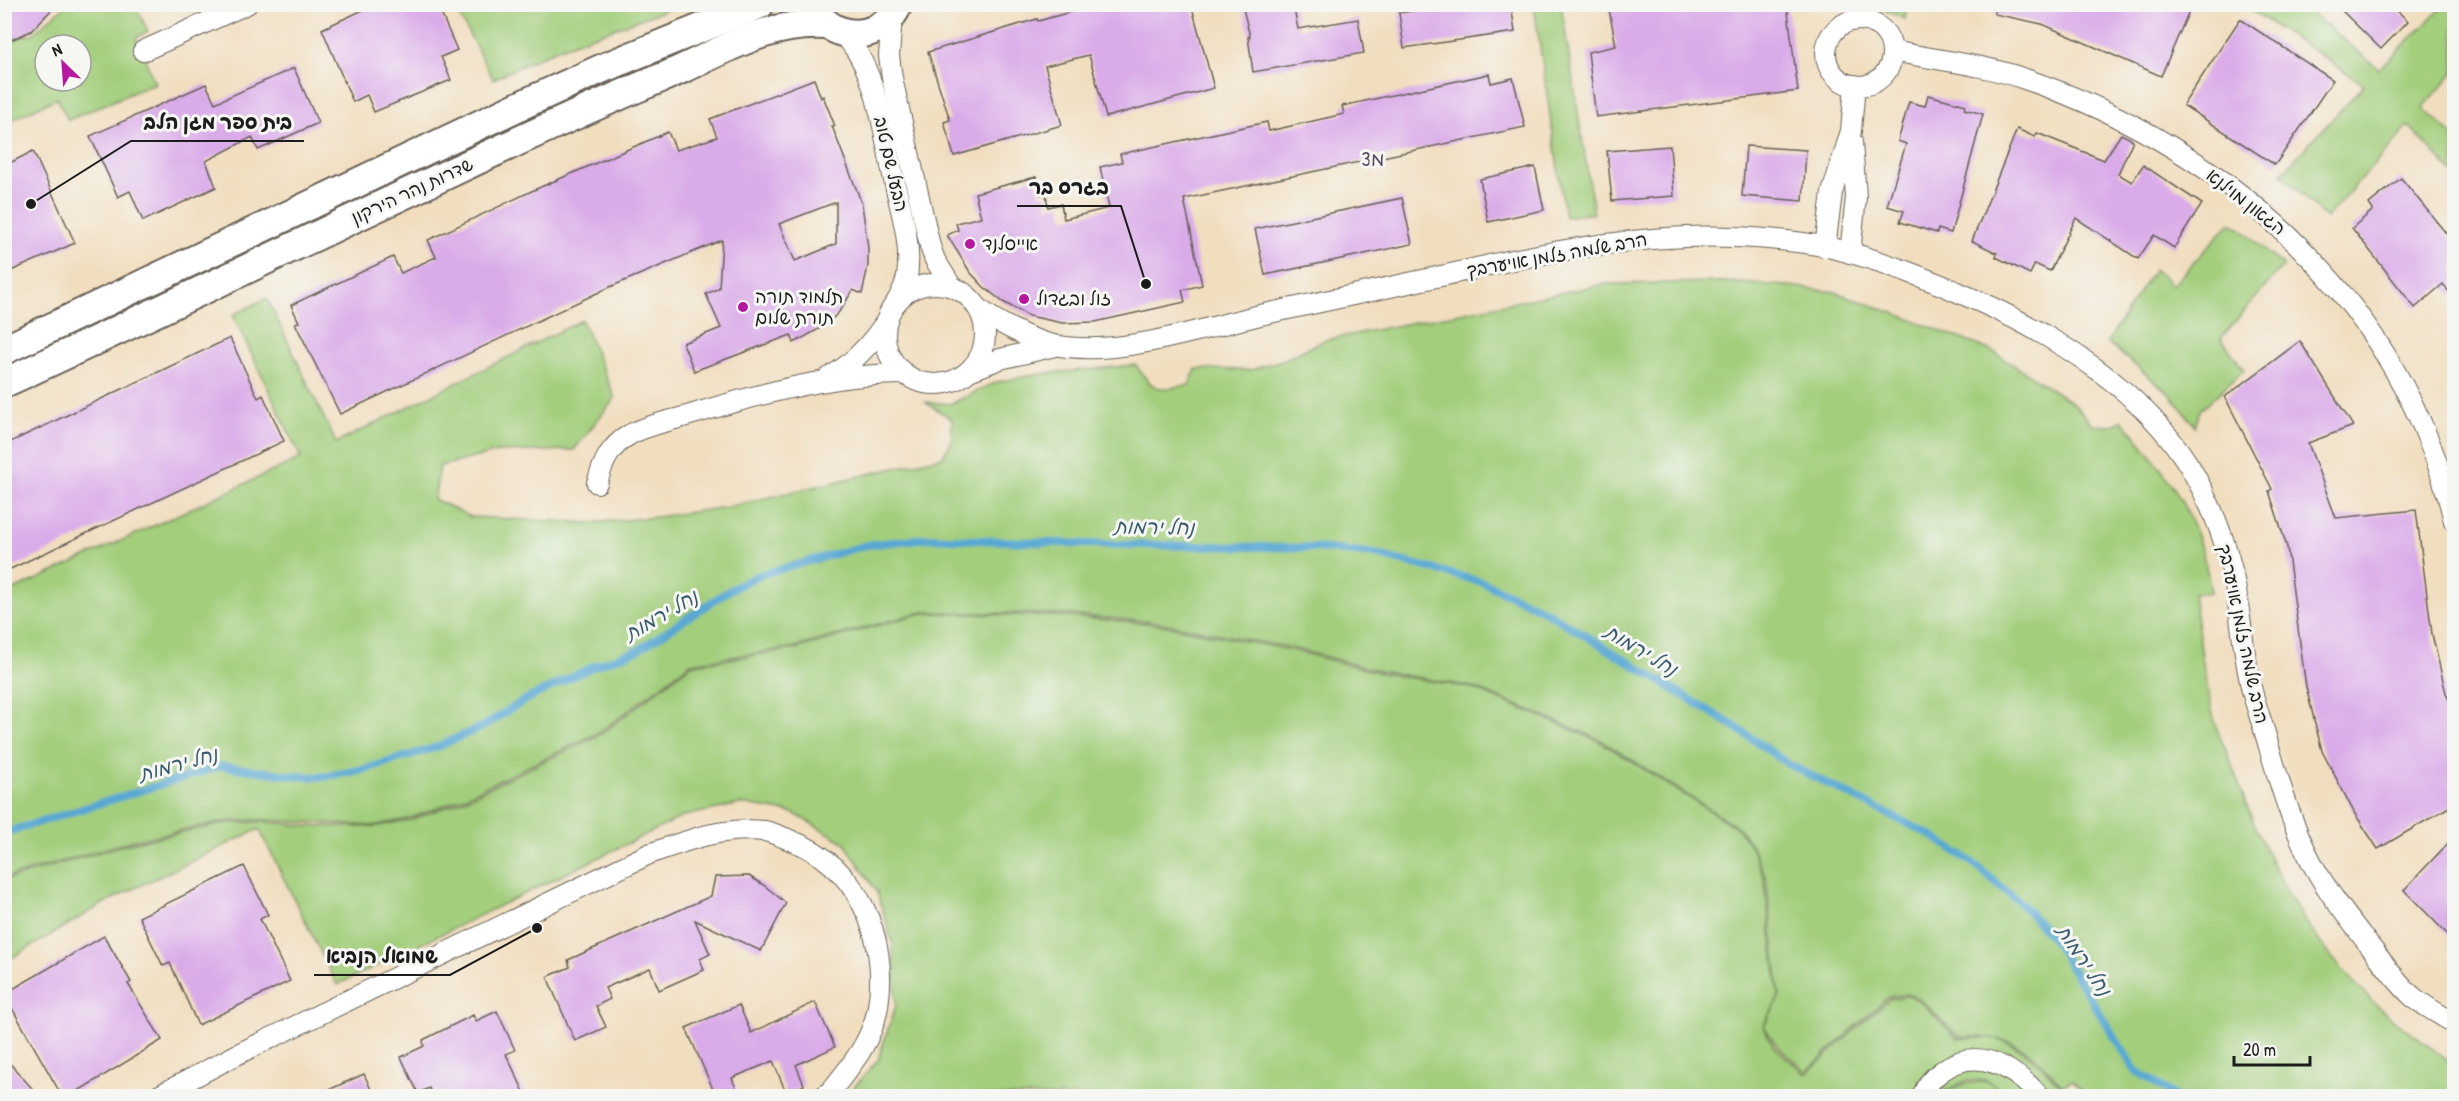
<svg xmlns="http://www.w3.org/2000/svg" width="2459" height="1101" font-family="'Patrick Hand','Playpen Sans Hebrew',sans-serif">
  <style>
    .green { fill: #a3ce7b; stroke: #60754c; stroke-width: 1.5; fill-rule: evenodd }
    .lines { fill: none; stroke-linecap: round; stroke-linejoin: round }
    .stream { stroke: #59a8d3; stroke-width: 8 }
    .building { fill: #daabe9; fill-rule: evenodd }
    .minor-casing { stroke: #676055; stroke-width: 22 }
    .secondary-casing { stroke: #676055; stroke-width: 32 }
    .minor { stroke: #fff; stroke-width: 20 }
    .secondary { stroke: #fff; stroke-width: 28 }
    .poi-dot { fill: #b5179e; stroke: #f6f6f2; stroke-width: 2 }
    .labels { text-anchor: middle; stroke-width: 6; stroke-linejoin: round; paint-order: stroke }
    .street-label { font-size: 18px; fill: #1c1c1c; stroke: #f6f6f2 }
    .poi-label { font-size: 18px; fill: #1c1c1c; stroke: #f6f6f2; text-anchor: start }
    .water-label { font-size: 20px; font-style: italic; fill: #375b6e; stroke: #f6f6f2 }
    .quarter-label { font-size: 21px; fill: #5e4e64; stroke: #f6f6f2 }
    .leader { fill: none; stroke: #1c1c1c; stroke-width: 2 }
    .callout-dot { fill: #1c1c1c; stroke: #f6f6f2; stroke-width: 2 }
    .callout-label { font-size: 20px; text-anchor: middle; font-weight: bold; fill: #1c1c1c; stroke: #f6f6f2; stroke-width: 6; stroke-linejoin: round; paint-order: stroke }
  </style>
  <rect width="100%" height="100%" fill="#f6f6f2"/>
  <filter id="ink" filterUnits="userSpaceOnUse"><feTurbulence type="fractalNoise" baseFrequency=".0167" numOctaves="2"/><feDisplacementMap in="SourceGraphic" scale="12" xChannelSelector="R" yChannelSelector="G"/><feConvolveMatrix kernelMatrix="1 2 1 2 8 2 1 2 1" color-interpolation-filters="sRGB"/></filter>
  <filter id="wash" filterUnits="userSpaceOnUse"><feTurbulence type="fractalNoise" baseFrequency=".008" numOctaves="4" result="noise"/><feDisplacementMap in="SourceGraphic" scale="24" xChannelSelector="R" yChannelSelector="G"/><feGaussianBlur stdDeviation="1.35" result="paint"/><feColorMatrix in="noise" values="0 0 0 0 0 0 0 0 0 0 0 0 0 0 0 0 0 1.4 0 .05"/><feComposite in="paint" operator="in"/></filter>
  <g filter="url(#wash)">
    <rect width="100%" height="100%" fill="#f1debf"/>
    <g class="green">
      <path d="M66,5h69l13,26 -12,7 19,45 -87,37 -11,-22 -52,25 -1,-79 24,-10 2,2zM45,45h36v36h-36z"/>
      <path d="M454,5h225l-122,44 -64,30z"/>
      <path d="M1534,5h27l33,208 -29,4z"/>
      <path d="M1873,5h34l-2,14z"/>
      <path d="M2243,5h59l77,64 66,-64h9v67l-31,36 31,28v38l-45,-48 -83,92 -45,-44 83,-89c-40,-29 -80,-53 -121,-80z"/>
      <path d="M2230,223l10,5 43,38 -62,72 23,32 -44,40 -5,16 -24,-31 -64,-53 47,-73 19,16z"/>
      <path d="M1723,282l66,4 46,6 78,28 79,31 81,52 20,22 19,1 10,-6c48,56 78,98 89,172l-18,2c7,44 11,92 24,135 5,14 12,28 17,42 30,87 68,161 134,226 26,26 57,46 86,67v32h-366l-16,-16 -10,6c-35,-41 -48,-50 -103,-49l-40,-39 -13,-4 -18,3 -82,75 -30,-27 -12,-19 16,-29 -14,-119 -15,-34 -13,-17 -139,-88 -126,-52 -92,-16 -89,-23 -135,-26 -99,-8 -136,-2 -127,35 -104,16 -91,69 -140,67 -49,19 -39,8 -106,-6 -39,1 -96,20 -126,37v-284l296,-136 -68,-143 34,-17 69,145 246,-123 33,78 -41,52 -76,2 -58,14 -6,33 37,18 119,6 67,-6 70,-10 215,-50 9,-14 1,-24 -27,-17 25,2 47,-22 42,-8 97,-9c18,28 22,25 53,20l7,-16 55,1 34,-11 40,-19 280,-56z"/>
      <path d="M922,613l136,3 99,8 134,26 90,23 91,15 127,53 138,87 13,17 14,33 15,119 -16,29 11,21 32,27 83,-75 17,-3 13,4 39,39c11,0 23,-2 33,-1 31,5 52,28 71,50l-7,8h-43l-26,-16 -21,1 -22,11 -3,4h-1094l32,-36 18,-55 -3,-60 -16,-53 -33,-50 -51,-29 -52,-9 -57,12 -347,169 -78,-156 -153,73 -101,60v-82l126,-37 96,-20 39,-1 44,4 62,1 39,-7 50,-19 140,-67 90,-69 104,-16z"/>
      <path d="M1986,1081l24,15h-68c10,-12 29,-13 44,-15z"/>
    </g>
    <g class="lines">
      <path class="stream" d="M4,833l217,-67 75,10 27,1 42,-8 72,-22 47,-21 41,-26 69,-34 44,-16 92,-60 29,-15 108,-30 60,-7 155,6 235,4 58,6 107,28 63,29 192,117 51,36 144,72 41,27 45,38 34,36 83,133 40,26"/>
    </g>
    <g id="blocks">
      <g class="building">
        <path d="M4,4h53l-26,27 -27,12z"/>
        <path d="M376,4h61l20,46 -16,7 10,23 -77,32 -7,-17 -14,7 -31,-73z"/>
        <path d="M1099,4h92l23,84 -108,29 -17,-62 -44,11 17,59 -108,31 -10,-34 6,-2 -22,-68 109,-33 1,2z"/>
        <path d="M1242,4h51l5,25 60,-10 6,34 -111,19 -5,-35h2z"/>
        <path d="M1457,4h54l4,28 -111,16 -5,-35z"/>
        <path d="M1608,4h179l11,87 -202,26 -8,-65 28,-6z"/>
        <path d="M1995,4h197l-31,72 -119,-52 -48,-10z"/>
        <path d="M2335,4h55l18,17 -27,28z"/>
        <path d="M2240,19l93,61 -58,85 -92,-60z"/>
        <path d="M294,68l24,55 -60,27 -6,-13 -46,24 10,26 -73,34 -13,-30 -12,6 -28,-61 116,-52 9,19z"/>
        <path d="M1489,74l2,9 22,-5 12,49 -341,72 18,86 -20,5 3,12 -90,20 -33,1 -33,-7 -26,-14 -19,-15 -14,-15 -23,-37 11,-5 -2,-7 25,-6 -6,-24 61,-16 4,17h6l2,13 13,-3 3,15 45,-11 -9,-41 22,-5 -2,-8 147,-32 2,9 75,-17 -2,-8z"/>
        <path d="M814,79l7,19 2,-2 12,30h-3l30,78 6,44v18l-6,28 -9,-4 -14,22 -13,13 -32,18 -3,-8 -97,36 -11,-28 38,-15 -15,-34 13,-6 3,-48 -112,47 -270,127 -45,-91 4,-1 -8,-17 102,-48 8,16 35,-16 -8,-17 108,-51 132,-57 8,18 41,-13 -7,-18zM836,202v42l-41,17 -16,-37z"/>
        <path d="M1928,95l38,10 -2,4 19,5 -32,119 -13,-4 -1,4 -37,-11 4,-11 -17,-5 19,-62 -8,-3 11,-39 16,4z"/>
        <path d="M2017,129l18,8 2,-4 67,27 17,-26 12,6 -15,34 14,8 11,-17 59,39 -28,44 -20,-13 -16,24 -62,-41 -26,53 -15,-7 -5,10 -34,-17 1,-4 -25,-12z"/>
        <path d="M1670,146l4,50 -62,5 -5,-50z"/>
        <path d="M1746,146l60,4 -3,51 -61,-5z"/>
        <path d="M33,151l42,92 -71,31v-108z"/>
        <path d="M1535,167l9,43 -56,12 -8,-43z"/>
        <path d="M2401,178l53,65v55l-11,-14 -28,24 -63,-80 21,-18 -4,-6z"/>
        <path d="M1402,198l10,46 -147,31 -10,-46z"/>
        <path d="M230,338l28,60 5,-3 21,46 -280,131v-127z"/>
        <path d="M2300,341l53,85 -45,17 28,75 80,-8 16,124 14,59 8,19v92l-76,45 -23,-35 -33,-63 -16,-64 -19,-140 -18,-56 3,-2 -47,-92z"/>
        <path d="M2454,837v104l-50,-51z"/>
        <path d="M244,866l24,49 -8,4 30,62 -92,44 -28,-62 -7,3 -24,-49z"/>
        <path d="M749,876l16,10 21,17 -25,48 -66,-31 15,34 -10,5 4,11 -45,20 -9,-22 -45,20 5,11 -14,7 10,21 -31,14 -28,-64 23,-10 -2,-7 143,-64 4,-19z"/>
        <path d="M104,936l27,46 -3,2 34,56 -92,56h-8l-58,-102z"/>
        <path d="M815,1002l20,45 -39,18 8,20 -17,10 -14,-34 -41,17 7,18h-23l-30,-68 53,-23 12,28z"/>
        <path d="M497,1011l18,39 -9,4 20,42h-94l-3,-8 -11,5 -17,-36 23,-11 -1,-6 50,-25 3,6z"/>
        <path d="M4,1057l35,39h-35z"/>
        <path d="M364,1074l10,22h-59z"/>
      </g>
    </g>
  </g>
  <g filter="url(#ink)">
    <use href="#blocks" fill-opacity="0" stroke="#676055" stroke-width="1.5"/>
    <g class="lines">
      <g class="minor-casing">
        <g id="minor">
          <path d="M892,16l-3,40 3,22 38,168 5,14 17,27"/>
          <circle cx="1859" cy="53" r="33"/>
          <path d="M840,31c38,36 43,101 54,149 6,28 16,58 14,86 0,14 -5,24 -11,35"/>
          <path d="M143,51l104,-47"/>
          <path d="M1892,51c44,9 90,13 133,28 206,70 379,226 429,442"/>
          <path d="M1825,247l7,-54 19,-62 4,-46"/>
          <path d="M1850,253l6,-56 -4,-55"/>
          <circle cx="935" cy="334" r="50"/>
          <path d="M976,306c17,15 56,35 78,39 64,13 148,-17 211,-31 63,-14 127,-27 190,-41 76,-18 153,-33 231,-36 43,-2 104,2 146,11 46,11 103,33 146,53 80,36 165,90 212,166 18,31 32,64 41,99 10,41 11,84 21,125 5,19 12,37 17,56 12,41 24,81 44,118 16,29 36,54 56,80 14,17 28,38 44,52 13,10 27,18 41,26"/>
          <path d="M969,371l31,-12 55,-13"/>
          <path d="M827,379c24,-14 45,-36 60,-59"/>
          <path d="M597,483c6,-20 12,-36 32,-48 18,-10 41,-14 61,-20 69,-21 142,-41 215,-41"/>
          <path d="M158,1096l80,-42 411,-200c40,-14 71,-27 115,-23 8,1 18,6 26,9 67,24 99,97 88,166 -5,34 -27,60 -48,86l-6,4"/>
          <path d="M1922,1096c4,-10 11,-19 20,-25 36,-27 72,-2 98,25"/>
        </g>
      </g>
      <g class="secondary-casing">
        <g id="secondary">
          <path d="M816,12c21,32 68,28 82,-8"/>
          <path d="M4,350l513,-243 86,-39 157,-64"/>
          <path d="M4,383c140,-64 279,-132 418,-197 79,-37 158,-75 239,-108 57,-23 102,-57 166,-53"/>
        </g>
      </g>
      <use href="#minor" class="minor"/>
      <use href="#secondary" class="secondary"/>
    </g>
  </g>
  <g class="poi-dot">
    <circle cx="970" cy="244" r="6"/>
    <circle cx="1024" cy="299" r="6"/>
    <circle cx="743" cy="307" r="6"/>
  </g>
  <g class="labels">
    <g class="street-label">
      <text transform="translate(891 164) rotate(77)" y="6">הבעל שם טוב</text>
      <text transform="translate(412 191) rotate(-25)" y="6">שדרות נהר הירקון</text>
      <text transform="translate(2246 202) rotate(38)" y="6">הגאון מוילנא</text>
      <text transform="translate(1557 255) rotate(-10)" y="6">הרב שלמה זלמן אויערבך</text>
      <text transform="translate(2243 634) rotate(78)" y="6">הרב שלמה זלמן אויערבך</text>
    </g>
    <g class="poi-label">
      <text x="982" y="250">אייסלנד</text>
      <text x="755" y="303">תלמוד תורה<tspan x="755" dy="21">תורת שלום</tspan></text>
      <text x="1036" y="305">זול ובגדול</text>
    </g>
    <g class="water-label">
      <text transform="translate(1154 527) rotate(1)" y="7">נחל ירמות</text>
      <text transform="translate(661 615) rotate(-30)" y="7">נחל ירמות</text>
      <text transform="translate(1641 650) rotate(31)" y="7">נחל ירמות</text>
      <text transform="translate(178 764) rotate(-15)" y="7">נחל ירמות</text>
      <text transform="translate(2084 960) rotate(56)" y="7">נחל ירמות</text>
    </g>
    <g class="quarter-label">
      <text x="1373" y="166">מ3</text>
    </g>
  </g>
  <path class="leader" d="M31 204L131 141H304M1146 284L1121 206H1017M537 928L450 975H314"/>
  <g class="callout-dot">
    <circle cx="31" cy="204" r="6"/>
    <circle cx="1146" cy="284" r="6"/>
    <circle cx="537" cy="928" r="6"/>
  </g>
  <g class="callout-label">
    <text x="218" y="129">בית ספר מגן הלב</text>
    <text x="1069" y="194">בגרס בר</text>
    <text x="382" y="963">שמואל הנביא</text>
  </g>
  <rect width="2459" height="1101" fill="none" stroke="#f6f6f2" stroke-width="24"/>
  <g transform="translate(63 63) rotate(335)"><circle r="28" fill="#f6f6f2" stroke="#9f9f9c" stroke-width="1.5"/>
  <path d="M0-4.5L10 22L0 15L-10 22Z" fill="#b5179e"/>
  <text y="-9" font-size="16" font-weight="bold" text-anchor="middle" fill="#1c1c1c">N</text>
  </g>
  <path d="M2234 1056v9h76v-9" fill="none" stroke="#1c1c1c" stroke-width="3"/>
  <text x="2243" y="1056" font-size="18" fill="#1c1c1c" stroke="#f6f6f2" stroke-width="4.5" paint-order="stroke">20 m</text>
</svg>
